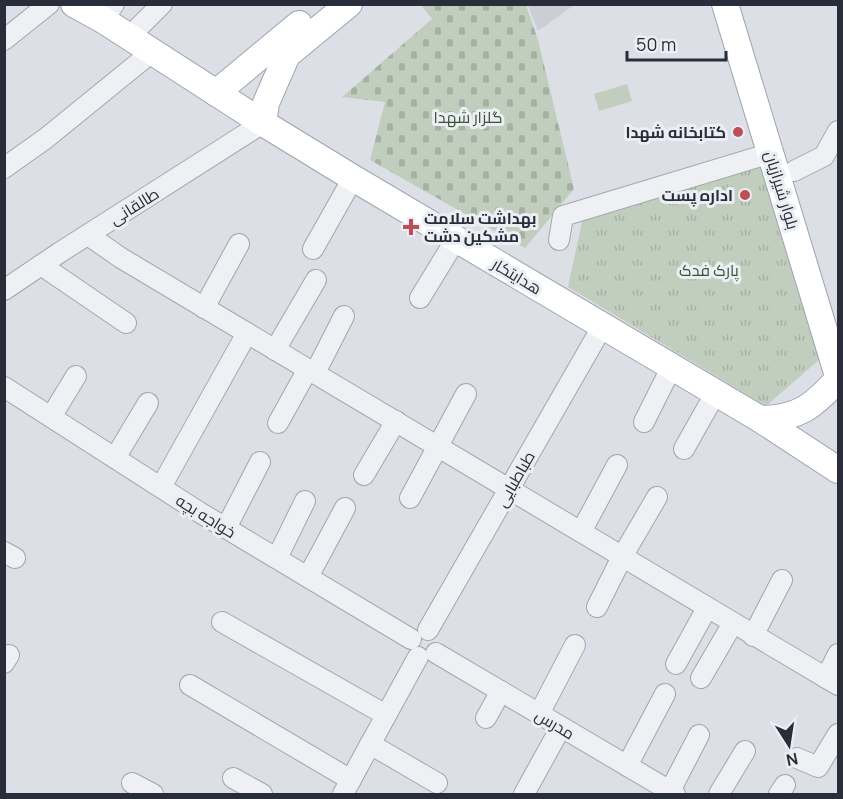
<svg xmlns="http://www.w3.org/2000/svg" width="843" height="799" font-family="Manrope,Cairo,sans-serif">
  <style>
    .built { fill: #cbced5 }
    .grass { fill: url(#grass-tufts) }
    .cemetery { fill: url(#cemetery-stones) }
    .garden { fill: #c1cebe }
    .lines { fill: none; stroke-linecap: round; stroke-linejoin: round }
    .minor-casing { stroke: #a2a6ae; stroke-width: 22 }
    .major-casing { stroke: #9da3af; stroke-width: 28 }
    .minor { stroke: #eef0f3; stroke-width: 20 }
    .major { stroke: #fff; stroke-width: 26 }
    .poi-dot { fill: #be4d57; stroke: #ebeef3; stroke-width: 2 }
    .labels { text-anchor: middle; stroke-width: 6; stroke-linejoin: round; paint-order: stroke }
    .park-label { font-size: 16px; fill: #3a5337; stroke: #ebeef3 }
    .poi-label { font-size: 16px; font-weight: bold; fill: #282d39; stroke: #ebeef3; text-anchor: end }
    .street-label { font-size: 16px; fill: #282d39; stroke: #ebeef3 }
  </style>
  <defs>
    <pattern id="grass-tufts" width="24" height="20" patternUnits="userSpaceOnUse" patternTransform="scale(1.5)"><rect width="24" height="20" fill="#c1cebe"/><path d="M3 7l-1-3M5 7V3M7 7l1-3M15 17l-1-3M17 17v-4M19 17l1-3" fill="none" stroke="#a6b1a4"/></pattern>
    <pattern id="cemetery-stones" width="16" height="16" patternUnits="userSpaceOnUse" patternTransform="scale(1.5)"><rect width="16" height="16" fill="#c1cebe"/><path d="M2 7V4a2 2 0 0 1 4 0v3zM10 15v-3a2 2 0 0 1 4 0v3z" fill="#a6b1a4"/></pattern>
  </defs>
  <rect width="100%" height="100%" fill="#dcdfe5"/>
  <path class="built" d="M528,5v-1l46,1 -36,26z"/>
  <path class="grass" d="M764,161l64,191 -62,54 -198,-119 15,-70z"/>
  <path class="cemetery" d="M421,5h105l12,35 36,149 -49,59 -155,-88 15,-58 -43,-5 90,-78z"/>
  <path class="garden" d="M627,84l5,17 -33,10 -5,-17z"/>
  <g class="lines">
    <g class="minor-casing">
      <g id="minor">
        <path d="M103,20l11,-16"/>
        <path d="M129,37l33,-33"/>
        <path d="M4,40l45,-36"/>
        <path d="M4,168l41,-29 107,-87"/>
        <path d="M794,171l30,-15 14,-25"/>
        <path d="M88,235l33,23 717,427"/>
        <path d="M559,240l4,-24 208,-63"/>
        <path d="M313,249l40,-71"/>
        <path d="M41,265l85,58"/>
        <path d="M4,290l55,-37 204,-130"/>
        <path d="M420,298l36,-59"/>
        <path d="M204,308l35,-64"/>
        <path d="M275,350l41,-70"/>
        <path d="M315,373l29,-57"/>
        <path d="M4,387l195,125 212,127"/>
        <path d="M51,417l25,-41"/>
        <path d="M644,422l27,-54"/>
        <path d="M278,423l30,-54"/>
        <path d="M684,449l31,-55"/>
        <path d="M115,458l33,-55"/>
        <path d="M364,475l32,-54"/>
        <path d="M161,487l86,-154"/>
        <path d="M410,498l56,-104"/>
        <path d="M226,528l34,-66"/>
        <path d="M581,532l36,-67"/>
        <path d="M4,552l11,6"/>
        <path d="M277,558l28,-57"/>
        <path d="M308,577l37,-69"/>
        <path d="M597,607l25,-50 35,-60"/>
        <path d="M222,622l164,93"/>
        <path d="M428,630l174,-303"/>
        <path d="M753,636l29,-56"/>
        <path d="M436,653l239,141"/>
        <path d="M4,663l5,-8"/>
        <path d="M676,664l31,-56"/>
        <path d="M701,678l32,-55"/>
        <path d="M826,678l12,-24"/>
        <path d="M190,685l161,95"/>
        <path d="M539,714l36,-69"/>
        <path d="M486,718l15,-27"/>
        <path d="M370,744l67,39"/>
        <path d="M797,758l21,9 20,-33"/>
        <path d="M627,766l38,-72"/>
        <path d="M233,778l29,16"/>
        <path d="M132,783l21,11"/>
        <path d="M670,791l29,-56"/>
        <path d="M343,794l75,-137"/>
        <path d="M524,794l37,-67"/>
        <path d="M719,794l26,-43"/>
        <path d="M779,794l6,-9"/>
      </g>
    </g>
    <g class="major-casing">
      <g id="major">
        <path d="M74,4l29,16 160,103 90,55 407,241 78,51"/>
        <path d="M725,4l113,372"/>
        <path d="M216,93l83,-69"/>
        <path d="M263,123l3,-20 21,-48 62,-51"/>
        <path d="M760,419c38,0 54,-13 78,-40"/>
      </g>
    </g>
    <use href="#minor" class="minor"/>
    <use href="#major" class="major"/>
  </g>
  <g class="poi-dot">
    <circle cx="738" cy="132" r="6"/>
    <circle cx="745" cy="195" r="6"/>
    <path d="M408 218h6v6h6v6h-6v6h-6v-6h-6v-6h6z"/>
  </g>
  <g class="labels">
    <g class="park-label">
      <text x="468" y="123">گلزار شهدا</text>
      <text x="709" y="276">پارک فدک</text>
    </g>
    <g class="poi-label">
      <text x="726" y="138">کتابخانه شهدا</text>
      <text x="733" y="201">اداره پست</text>
      <text x="424" y="224" text-anchor="start">بهداشت سلامت<tspan x="424" dy="18">مشکین دشت</tspan></text>
    </g>
    <g class="street-label">
      <text transform="translate(782 190) rotate(73)" y="6">بلوار شیرازیان</text>
      <text transform="translate(134 206) rotate(-32)" y="6">طالقانی</text>
      <text transform="translate(517 276) rotate(31)" y="6">هدایتکار</text>
      <text transform="translate(515 479) rotate(-60)" y="6">طباطبایی</text>
      <text transform="translate(206 516) rotate(32)" y="6">خواجه بچه</text>
      <text transform="translate(555 724) rotate(31)" y="6">مدرس</text>
    </g>
  </g>
  <rect width="843" height="799" fill="none" stroke="#282d39" stroke-width="12"/>
  <g transform="translate(789 745) rotate(168)" stroke="#ebeef3" stroke-width="4.5" paint-order="stroke">
  <path d="M0-4.5L10 22L0 15L-10 22Z" fill="#282d39"/>
  <text y="-9" font-size="16" font-weight="bold" text-anchor="middle" fill="#282d39">N</text>
  </g>
  <path d="M627 51v9h99v-9" fill="none" stroke="#282d39" stroke-width="3"/>
  <text x="636" y="51" font-size="18" fill="#282d39" stroke="#ebeef3" stroke-width="4.5" paint-order="stroke">50 m</text>
</svg>
